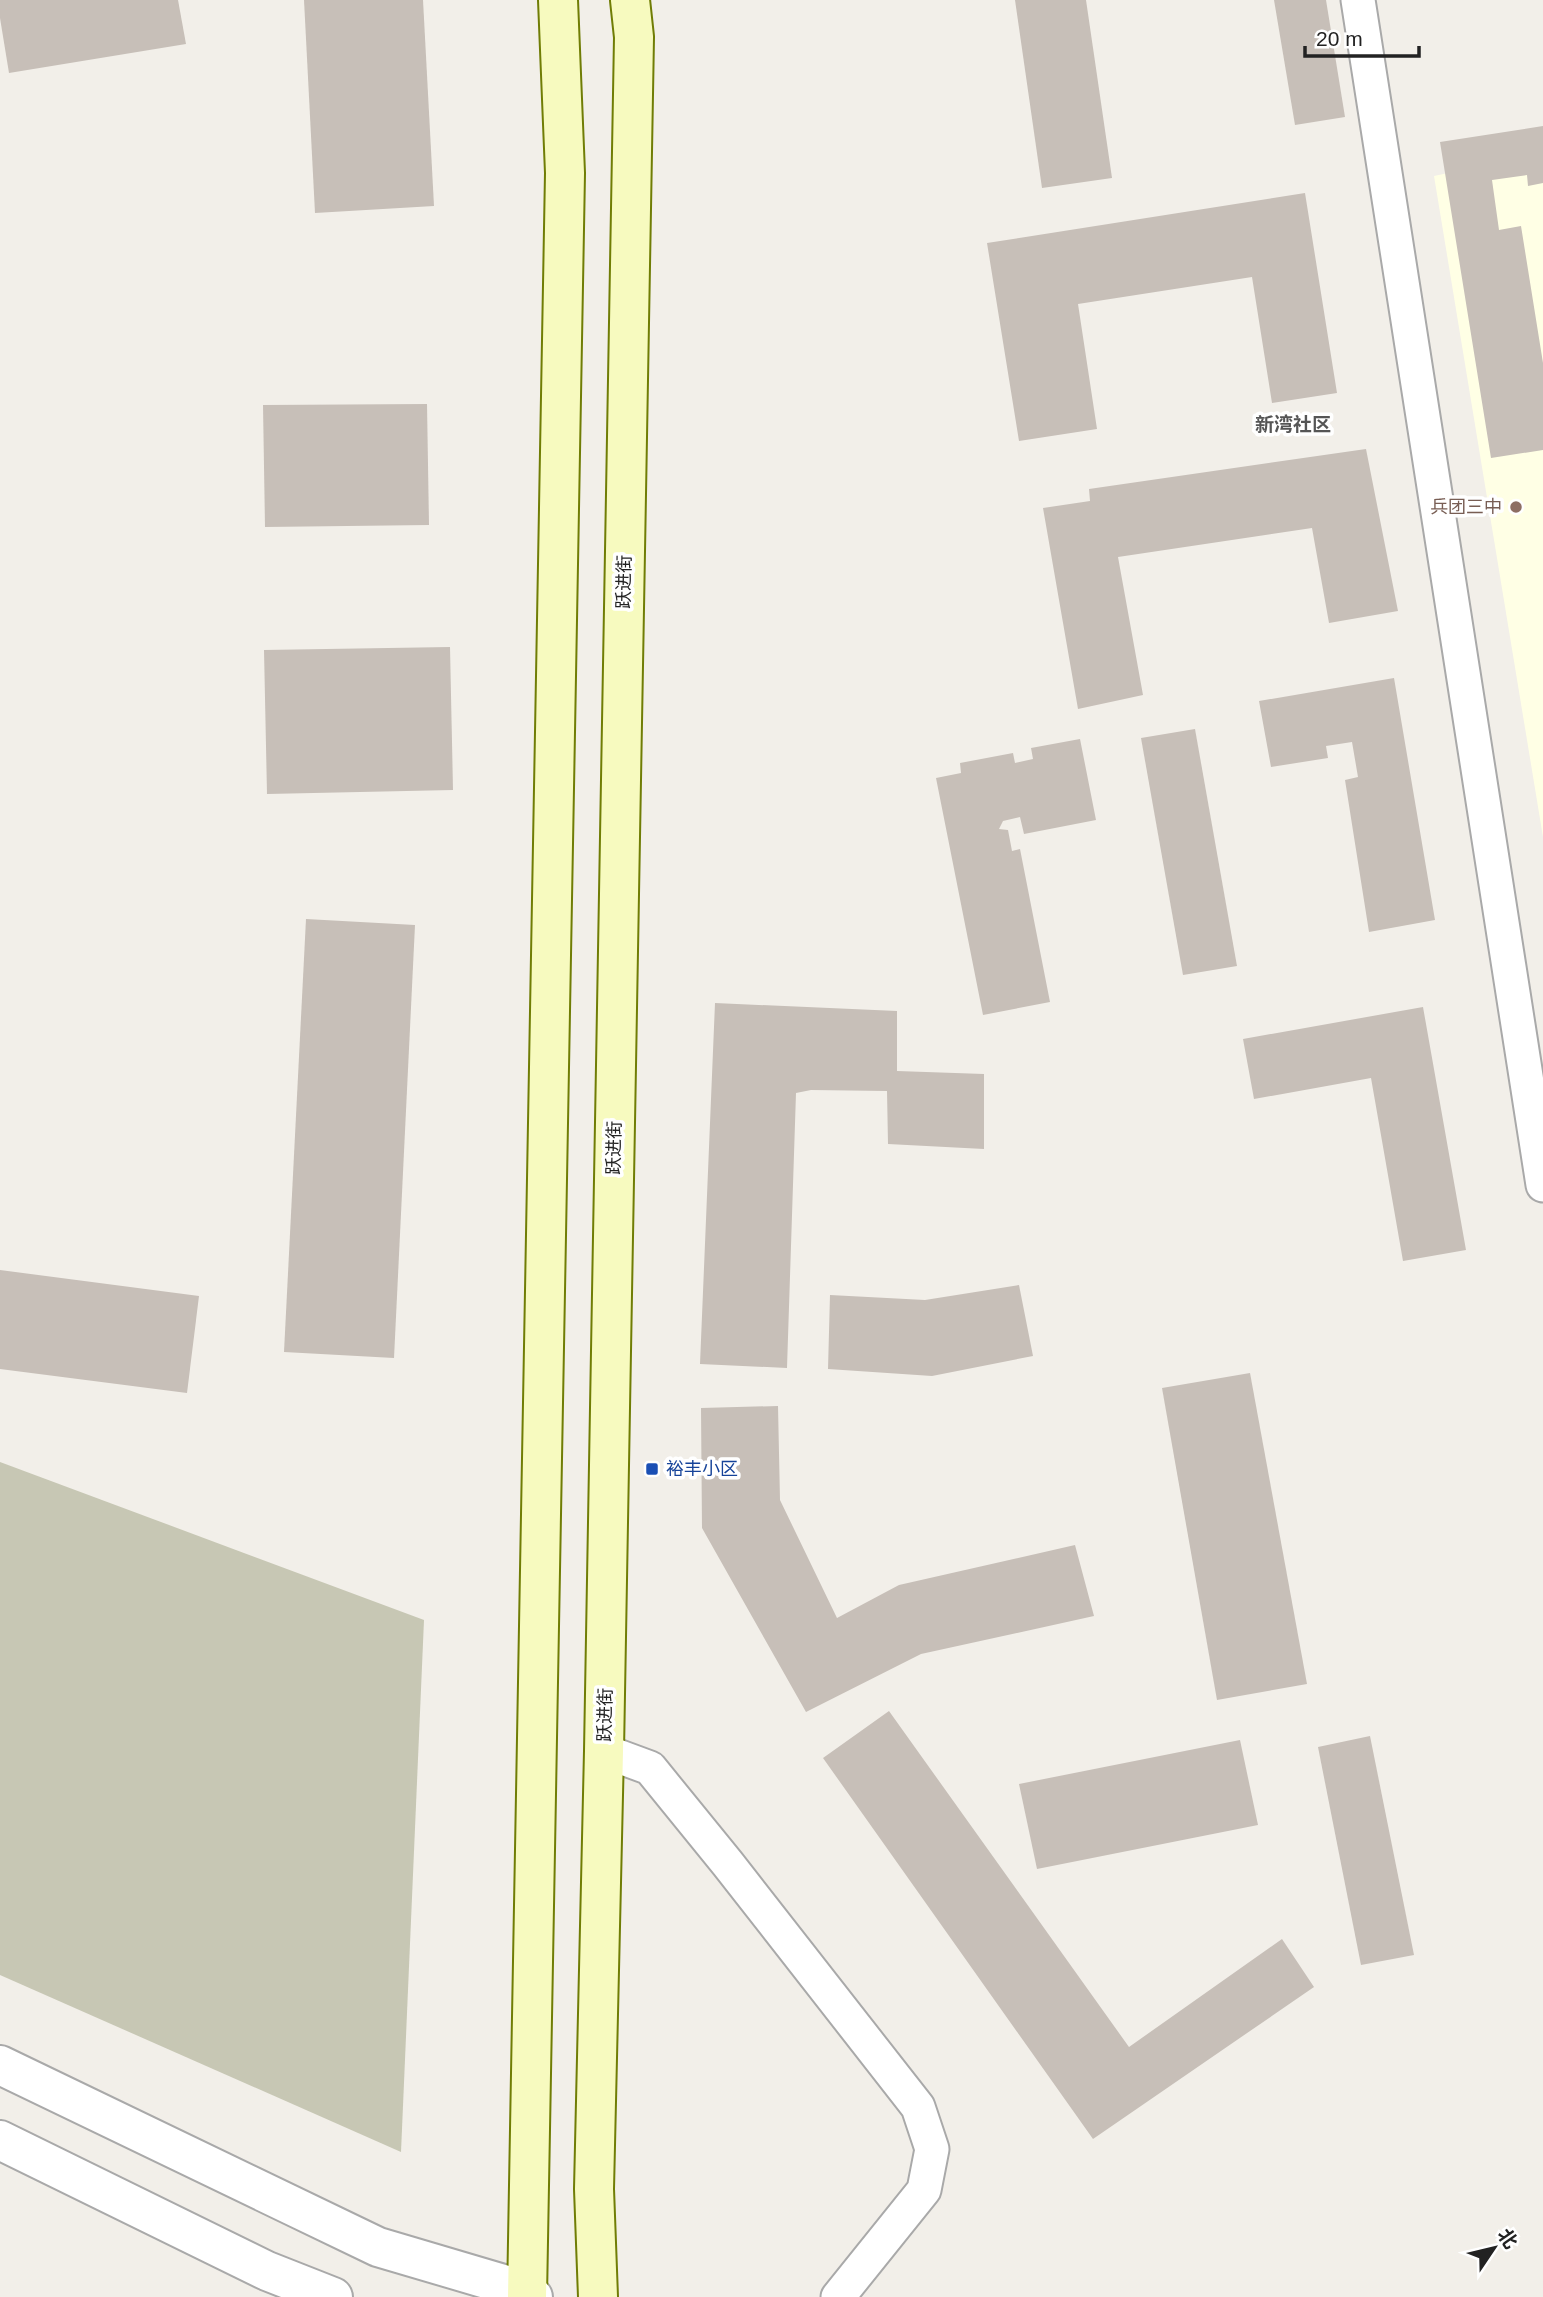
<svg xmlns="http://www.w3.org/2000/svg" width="1543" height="2297" font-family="Arial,'Noto Sans SC',sans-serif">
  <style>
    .education { fill: #ffffe5 }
    .construction { fill: #c7c7b4 }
    .building { fill: #c7bfb8 }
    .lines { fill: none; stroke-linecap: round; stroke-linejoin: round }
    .minor-casing { stroke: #a9a9a9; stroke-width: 37 }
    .tertiary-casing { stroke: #a9a9a9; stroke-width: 42 }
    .secondary-casing { stroke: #707d05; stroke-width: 42 }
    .minor { stroke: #fff; stroke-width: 33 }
    .tertiary { stroke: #fff; stroke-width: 38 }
    .secondary { stroke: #f7fabf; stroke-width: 38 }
    .education-dot { fill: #8d6e63; stroke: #fff; stroke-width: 2.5 }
    .transit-dot { fill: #1a4fb4; stroke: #fff; stroke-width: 2.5 }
    .labels { text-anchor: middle; stroke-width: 7; stroke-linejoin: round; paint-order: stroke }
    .education-label { font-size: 18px; fill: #785e54; stroke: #fff; text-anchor: end }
    .street-label { font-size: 18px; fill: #222; stroke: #fff }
    .transit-label { font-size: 18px; fill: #164399; stroke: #fff; text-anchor: start }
    .neighbourhood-label { font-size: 19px; font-weight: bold; fill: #555; stroke: #fff }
  </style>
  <rect width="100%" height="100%" fill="#f2efe9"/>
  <path class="education" d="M1543,153v684l-109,-661z"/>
  <path class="construction" d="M0,1462l424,158 -23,532 -401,-177z"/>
  <g class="building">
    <path d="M0,0h178l8,44 -177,29 -9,-55z"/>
    <path d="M304,0h119l11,206 -119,7z"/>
    <path d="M1015,0h71l26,178 -70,10z"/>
    <path d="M1274,0h52l19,117 -50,8z"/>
    <path d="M1543,126v57l-15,3 -1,-11 -35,5 7,50 22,-4 22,137v87l-52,8 -51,-316z"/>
    <path d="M1305,193l32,200 -65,10 -20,-126 -174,27 19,125 -78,12 -32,-198z"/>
    <path d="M427,404l2,121 -164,2 -2,-122z"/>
    <path d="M1366,449l32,162 -69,12 -17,-95 -194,29 25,138 -65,14 -35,-201 47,-7 -1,-12z"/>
    <path d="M450,647l3,143 -186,4 -3,-144z"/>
    <path d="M1394,678l41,242 -66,12 -24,-152 13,-3 -6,-35 -26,4 2,12 -57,9 -12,-66z"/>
    <path d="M1195,729l42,237 -54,9 -42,-237z"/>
    <path d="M1080,739l16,81 -72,14 -4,-17 -17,4 -4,8 9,1 4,21 8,-2 30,153 -67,13 -47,-237 25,-5 -1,-10 53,-10 2,10 18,-4 -2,-11z"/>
    <path d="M306,919l109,6 -21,433 -110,-6z"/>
    <path d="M715,1003l182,8v60l87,3v75l-96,-5 -1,-53 -76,-1 -15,3 -9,275 -87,-4z"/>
    <path d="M1423,1007l43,243 -63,11 -32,-183 -117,21 -11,-60z"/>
    <path d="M0,1270l199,26 -12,97 -187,-24z"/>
    <path d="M1019,1285l14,71 -101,20 -104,-7 2,-74 95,5z"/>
    <path d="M1250,1373l57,311 -90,16 -55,-312z"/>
    <path d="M778,1406l2,94 57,118 62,-33 176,-40 19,71 -173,38 -115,58 -104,-184 -1,-120z"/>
    <path d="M889,1711l240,336 153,-108 32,48 -221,152 -270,-381z"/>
    <path d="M1370,1736l44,219 -53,10 -43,-218z"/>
    <path d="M1240,1740l18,85 -221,44 -18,-85z"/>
  </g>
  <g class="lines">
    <g class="minor-casing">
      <g id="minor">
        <path d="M1358,0l185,1185"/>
        <path d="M604,1751l46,17 78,96 190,243 14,42 -8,41 -86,107"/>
      </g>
    </g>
    <g class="tertiary-casing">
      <g id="tertiary">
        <path d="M0,2065l378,182 149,44 6,6"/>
        <path d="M0,2140l267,131 66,26"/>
      </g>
    </g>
    <g class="secondary-casing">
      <g id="secondary">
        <path d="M527,2297l38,-2124 -7,-173"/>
        <path d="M598,2297l-4,-108 10,-438 30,-1714 -4,-37"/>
      </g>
    </g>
    <use href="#minor" class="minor"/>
    <use href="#tertiary" class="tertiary"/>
    <use href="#secondary" class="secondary"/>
  </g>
  <circle class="education-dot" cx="1516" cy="507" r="7"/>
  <rect class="transit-dot" x="645" y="1462" width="14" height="14" rx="3.5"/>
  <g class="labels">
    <g class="education-label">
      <text x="1502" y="513">兵团三中</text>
    </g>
    <g class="street-label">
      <text transform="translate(624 582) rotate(-89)" y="6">跃进街</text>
      <text transform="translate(614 1148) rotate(-89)" y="6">跃进街</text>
      <text transform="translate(605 1715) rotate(-89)" y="6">跃进街</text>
    </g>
    <g class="transit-label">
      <text x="666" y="1475">裕丰小区</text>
    </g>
    <g class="neighbourhood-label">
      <text x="1293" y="431">新湾社区</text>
    </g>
  </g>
  <g transform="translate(1494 2248) rotate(55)" stroke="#ffffff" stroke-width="5" paint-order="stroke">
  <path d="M0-5L12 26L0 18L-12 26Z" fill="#222222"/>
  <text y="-10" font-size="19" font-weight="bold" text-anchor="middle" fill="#222222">北</text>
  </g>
  <path d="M1305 46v10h114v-10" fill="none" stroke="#222222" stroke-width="3.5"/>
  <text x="1316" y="46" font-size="21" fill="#222222" stroke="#ffffff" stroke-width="5" paint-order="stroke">20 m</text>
</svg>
